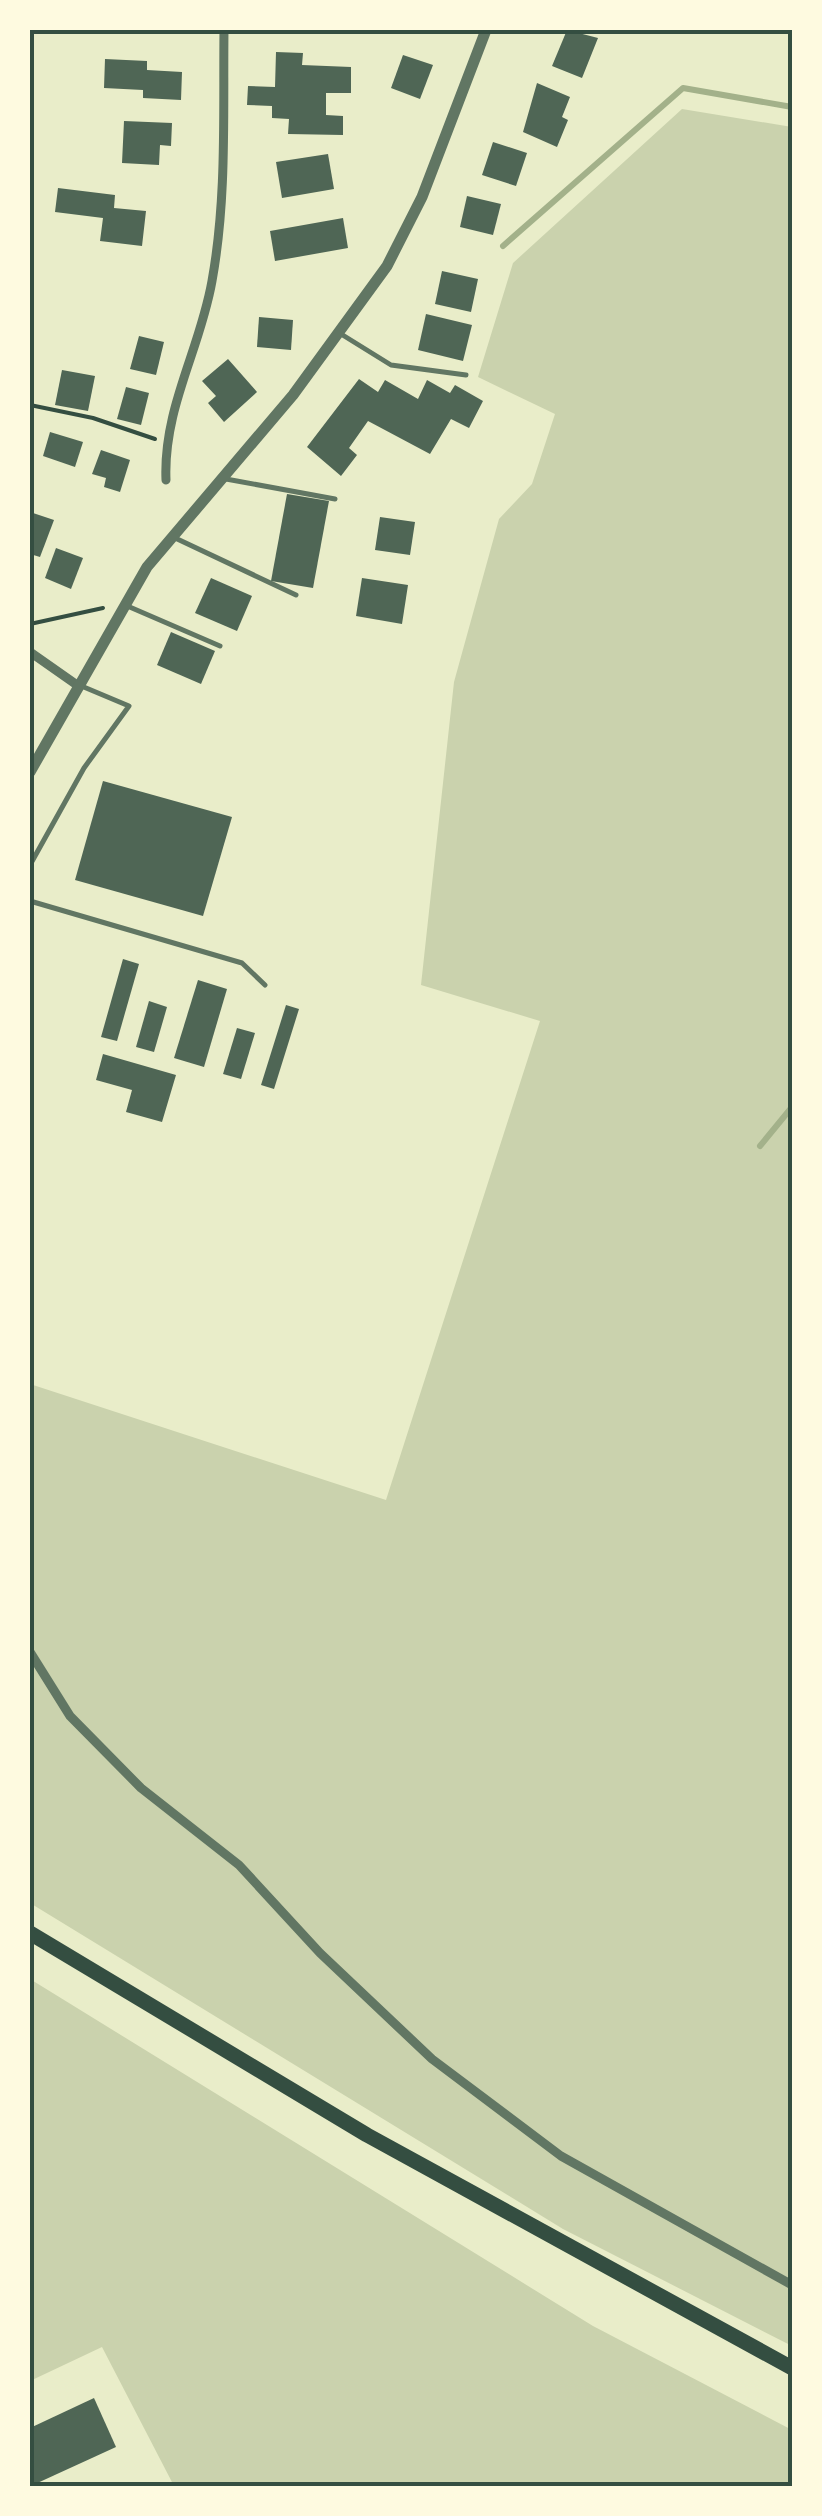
<svg xmlns="http://www.w3.org/2000/svg" width="822" height="2516" font-family="'PT Sans Narrow',sans-serif">
  <style>
    .green { fill: #cad2ad }
    .lines { fill: none; stroke-linecap: round; stroke-linejoin: round }
    .stream { stroke: #a3b18a; stroke-width: 6 }
    .building { fill: #4f6655 }
    .path { stroke: #344e41; stroke-width: 4 }
    .service { stroke: #617663; stroke-width: 5 }
    .minor { stroke: #617663; stroke-width: 9 }
    .tertiary { stroke: #617663; stroke-width: 11 }
    .primary { stroke: #344e41; stroke-width: 15 }
    .neatline { fill: none; stroke: #344e41; stroke-width: 4 }
  </style>
  <rect width="100%" height="100%" fill="#e9edc9"/>
  <g class="green">
    <path d="M682,109l110,18v2219l-229,-117 -533,-326v-519l356,116 154,-479 -119,-36 33,-303 45,-163 33,-35 23,-70 -77,-37 35,-114z"/>
    <path d="M30,1979l563,347 199,104v56h-618l-72,-139 -72,34z"/>
  </g>
  <g class="lines">
    <g class="stream">
      <path d="M503,246l180,-158 109,19"/>
      <path d="M760,1146l32,-39"/>
    </g>
  </g>
  <g class="building">
    <path d="M567,30l31,8 -16,40 -30,-12z"/>
    <path d="M276,52l27,1 -1,12 49,2v26h-25v22l17,1v19l-55,-1 1,-15 -17,-1v-12l-25,-1 1,-19 27,1z"/>
    <path d="M403,55l30,10 -13,34 -29,-11z"/>
    <path d="M105,59l42,2v9l35,2 -1,28 -38,-2v-8l-39,-2z"/>
    <path d="M537,83l33,14 -8,20 6,3 -11,27 -34,-15z"/>
    <path d="M124,121l48,2 -1,23 -11,-1 -1,20 -37,-2z"/>
    <path d="M493,142l34,11 -11,33 -34,-11z"/>
    <path d="M328,154l6,35 -52,9 -6,-36z"/>
    <path d="M58,188l57,7 -1,13 32,3 -4,35 -42,-5 3,-23 -48,-6z"/>
    <path d="M467,196l34,8 -8,31 -33,-8z"/>
    <path d="M343,218l5,30 -73,13 -5,-30z"/>
    <path d="M442,271l36,8 -7,33 -36,-8z"/>
    <path d="M426,314l46,11 -9,36 -45,-11z"/>
    <path d="M259,317l34,3 -2,30 -34,-3z"/>
    <path d="M139,336l25,6 -8,33 -26,-6z"/>
    <path d="M228,359l29,33 -33,30 -16,-19 8,-7 -14,-15z"/>
    <path d="M62,370l33,6 -7,35 -33,-6z"/>
    <path d="M359,379l19,13 7,-12 33,19 9,-19 23,13 5,-8 28,16 -14,27 -18,-9 -21,35 -62,-33 -19,27 8,7 -16,21 -34,-29z"/>
    <path d="M126,387l23,6 -8,32 -24,-6z"/>
    <path d="M50,432l33,10 -8,25 -32,-11z"/>
    <path d="M101,450l29,10 -10,32 -16,-5 2,-9 -14,-4z"/>
    <path d="M287,494l42,7 -16,87 -42,-7z"/>
    <path d="M30,512l24,8 -14,37 -10,-3z"/>
    <path d="M380,517l35,5 -5,33 -35,-5z"/>
    <path d="M56,548l27,10 -12,31 -26,-11z"/>
    <path d="M211,578l41,18 -15,35 -42,-18z"/>
    <path d="M362,578l46,7 -6,39 -46,-8z"/>
    <path d="M171,632l44,19 -14,33 -44,-19z"/>
    <path d="M103,781l129,36 -29,99 -128,-36z"/>
    <path d="M123,959l16,5 -22,77 -16,-4z"/>
    <path d="M198,980l29,9 -23,78 -30,-9z"/>
    <path d="M149,1001l18,6 -13,45 -18,-5z"/>
    <path d="M286,1005l13,4 -25,80 -13,-4z"/>
    <path d="M237,1028l18,5 -14,46 -18,-5z"/>
    <path d="M103,1054l73,21 -14,47 -36,-10 6,-22 -36,-10z"/>
    <path d="M94,2398l22,49 -83,38 -3,-57z"/>
  </g>
  <g class="lines">
    <g class="path">
      <path d="M30,405l63,13 62,21"/>
      <path d="M30,624l73,-16"/>
    </g>
    <g class="service">
      <path d="M341,334l50,31 75,10"/>
      <path d="M226,479l109,20"/>
      <path d="M173,537l123,58"/>
      <path d="M125,605l95,41"/>
      <path d="M30,865l54,-97 45,-62 -50,-21"/>
      <path d="M30,901l212,62 23,22"/>
    </g>
    <g class="minor">
      <path d="M166,480c-3,-72 34,-130 46,-199 15,-83 11,-167 12,-251"/>
      <path d="M30,652l47,33"/>
      <path d="M30,1652l40,64 71,72 98,77 81,88 112,106 129,97 231,129"/>
    </g>
    <path class="tertiary" d="M30,772l117,-205 146,-172 94,-129 35,-69 64,-167"/>
    <path class="primary" d="M30,1933l337,202 425,233"/>
  </g>
  <rect width="822" height="2516" fill="none" stroke="#fefae0" stroke-width="65"/>
  <rect x="32" y="32" width="758" height="2452" class="neatline"/>
</svg>
